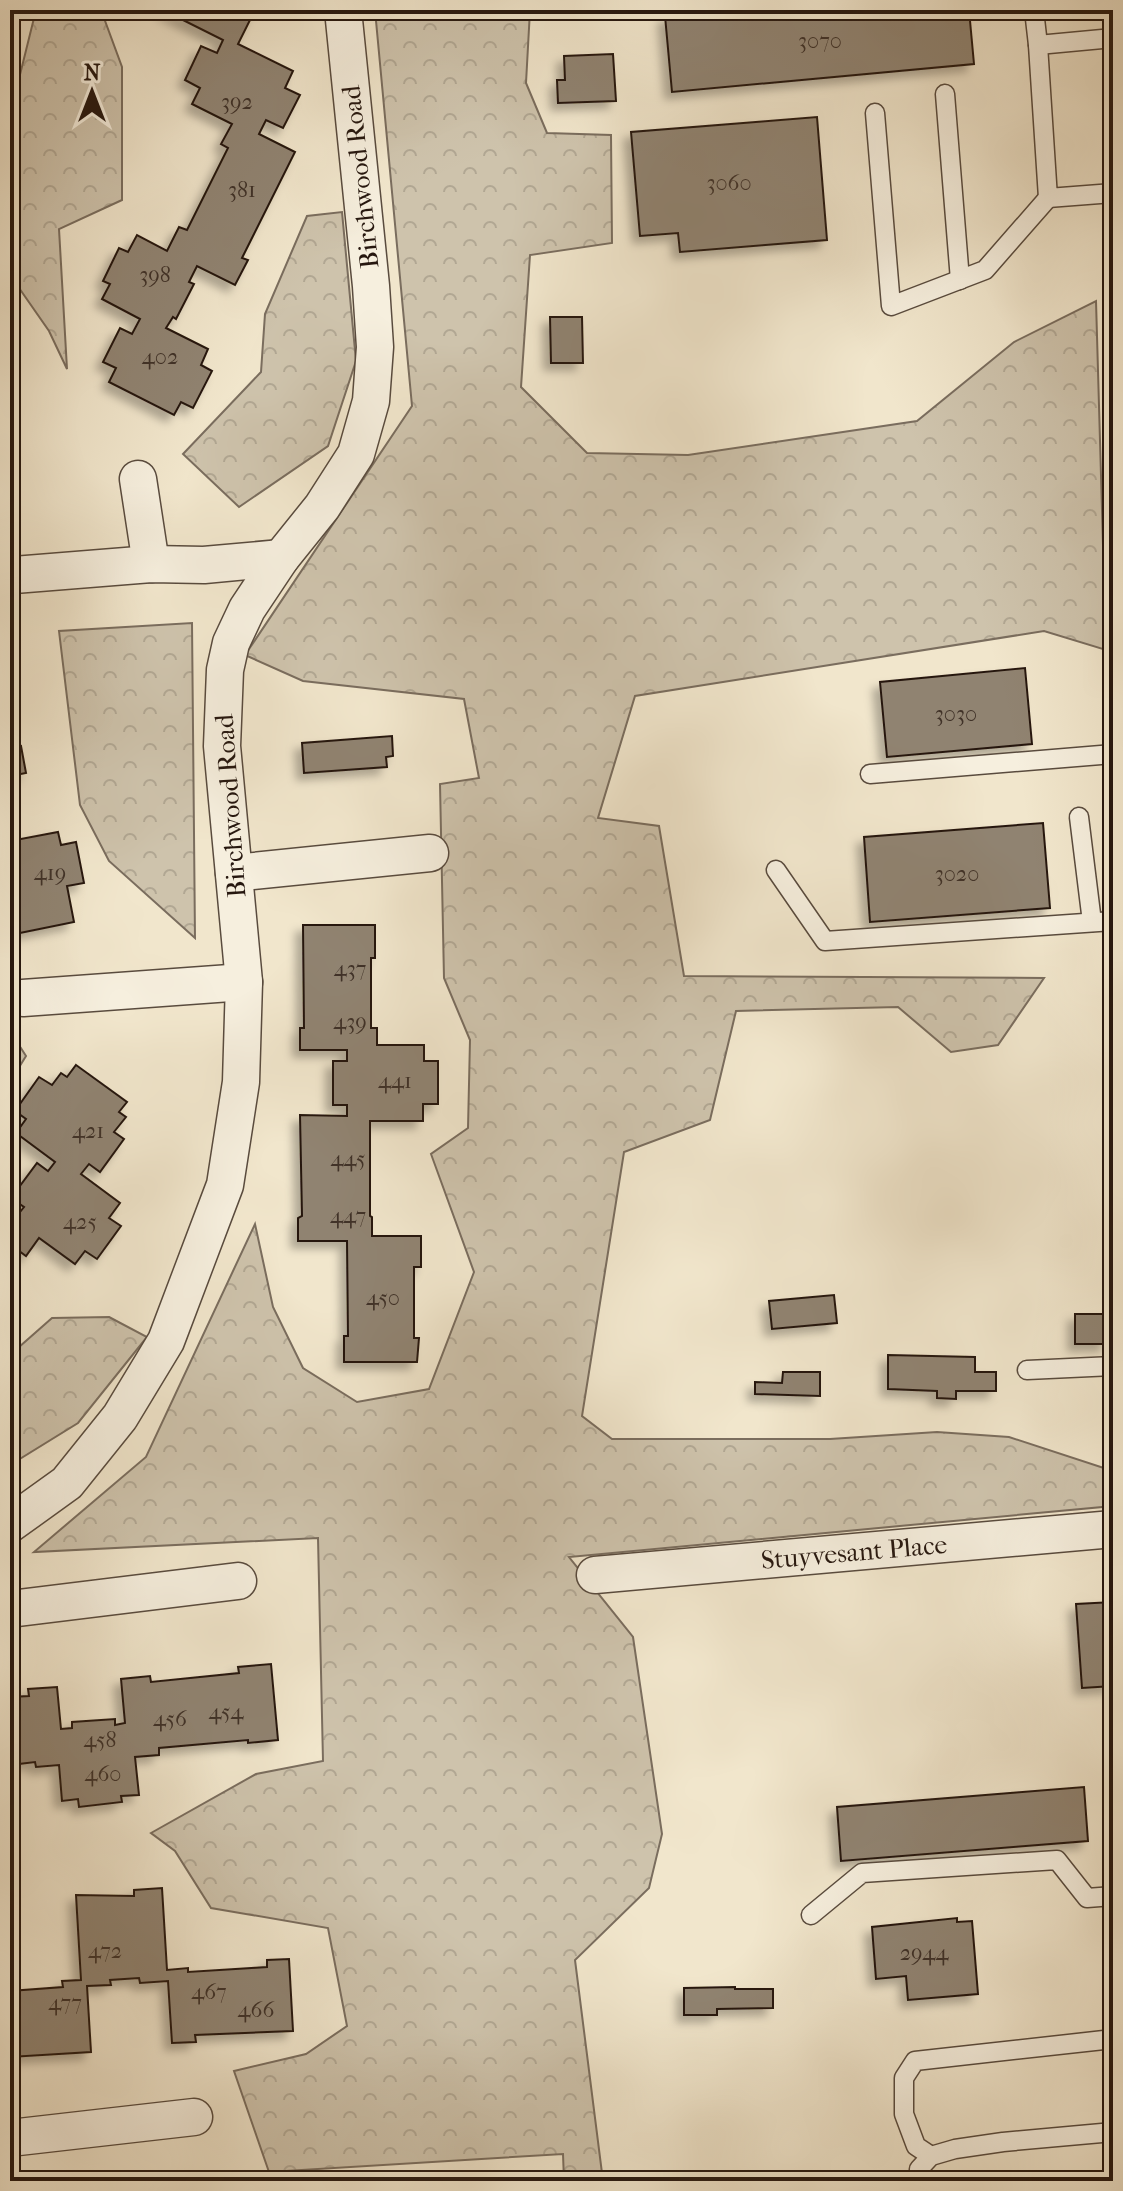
<svg xmlns="http://www.w3.org/2000/svg" width="1123" height="2191" font-family="'IM FELL French Canon',serif">
  <style>
    .green { fill: #cec3ac; stroke: #7a6d5e; stroke-width: 2 }
    .forest { fill: url(#forest-crowns); stroke: #7a6d5e; stroke-width: 2 }
    .building { fill: #908371; stroke: #26170f; stroke-width: 2; filter: url(#shadow) }
    .lines { fill: none; stroke-linecap: round; stroke-linejoin: round }
    .service-casing { stroke: #594b3e; stroke-width: 21 }
    .minor-casing { stroke: #594b3e; stroke-width: 39 }
    .service { stroke: #f6efde; stroke-width: 18 }
    .minor { stroke: #f6efde; stroke-width: 36 }
    .labels { text-anchor: middle; stroke-width: 7; stroke-linejoin: round; paint-order: stroke }
    .number-label { font-size: 22px; fill: #403228 }
    .street-label { font-size: 26px; fill: #26170f; stroke: #f6efde }
  </style>
  <defs>
    <pattern id="forest-crowns" width="20" height="18" patternUnits="userSpaceOnUse" patternTransform="scale(2)"><rect width="20" height="18" fill="#cec3ac"/><path d="M2 6a3 3 0 1 1 6 0M12 15a3 3 0 1 1 6 0" fill="none" stroke="#b1a793"/></pattern>
    <filter id="shadow"><feDropShadow dx="-7" dy="7" stdDeviation="4" flood-color="#0004"/></filter>
  </defs>
  <rect width="100%" height="100%" fill="#f1e6cc"/>
  <filter id="stains"><feTurbulence type="fractalNoise" baseFrequency=".0025" numOctaves="4"/><feColorMatrix values="0 0 0 0 .2 0 0 0 0 .09 0 0 0 0 .02 0 0 0 .5 -.17"/></filter>
  <radialGradient id="worn" r=".72"><stop offset=".6" stop-color="#630" stop-opacity="0"/><stop offset="1" stop-color="#630" stop-opacity=".3"/></radialGradient>
  <path class="green" d="M10,1031l16,25 -16,26z"/>
  <g class="forest">
    <path d="M36,10h65l21,57v133l-63,29 8,140 -18,-38 -39,-56v-160z"/>
    <path d="M375,10h155l-4,73 21,50 64,2 1,108 -82,12 -9,132 66,66 101,2 229,-34 97,-79 82,-41 10,349 -62,-19 -409,65 -37,122 61,8 25,150 360,2 -46,67 -47,7 -53,-45 -162,4 -26,109 -86,32 -42,264 30,23h218l107,-7 72,5 104,34v35l-544,51 64,80 29,197 -13,54 -74,72 28,221h-39l-1,-27 -294,18 -35,-101 72,-17 41,-28 -19,-98 -117,-20 -36,-57 -24,-18 105,-59 67,-13 -5,-223 -284,14 112,-95 109,-233 18,83 30,61 54,34 72,-13 45,-117 -43,-118 37,-26 2,-88 -26,-62 -4,-194 39,-6 -15,-79 -161,-18 -58,-26 167,-249z"/>
    <path d="M342,212l14,149 -28,85 -89,61 -56,-53 78,-82 4,-58 42,-98z"/>
    <path d="M192,623l3,315 -86,-77 -29,-56 -21,-174z"/>
    <path d="M109,1317l38,20 -69,86 -68,42v-110l42,-37z"/>
  </g>
  <g class="building">
    <path d="M163,10h92l-17,34 55,27 -8,17 15,7 -17,33 -17,-8 -7,14 36,18 -53,106 6,2 -13,25 -38,-19 -8,16 5,2 -18,35 -3,-2 -7,11 42,21 -7,16 11,6 -19,37 -12,-6 -7,13 -65,-33 7,-14 -13,-6 17,-34 12,6 8,-15 -38,-20 8,-15 -7,-3 16,-33 9,4 9,-17 30,16 12,-24 8,3 41,-82 -7,-4 11,-20 -40,-20 8,-16 -15,-8 16,-34 16,7 6,-13z"/>
    <path d="M735,10h234l5,54 -302,28 -7,-76z"/>
    <path d="M613,54l3,47 -58,2 -1,-23h8l-1,-24z"/>
    <path d="M817,117l10,123 -147,12 -2,-19 -38,3 -9,-104z"/>
    <path d="M550,317h32l1,46h-32z"/>
    <path d="M1025,668l7,76 -145,13 -7,-75z"/>
    <path d="M10,733l3,15 8,-2 5,27 -16,3z"/>
    <path d="M392,736l1,20 -7,1 1,10 -83,6 -2,-30z"/>
    <path d="M1043,823l7,85 -180,14 -6,-85z"/>
    <path d="M58,832l3,13 15,-3 8,41 -17,3 7,36 -64,13v-94z"/>
    <path d="M303,925h72v33h-4v70h6v17h47v16h14v43h-15v17h-53v95l2,1v19h49v31h-7v71h5l-2,24h-73v-26h4l-1,-95h-49v-23l4,-2 -2,-101 47,1v-11h-14v-44h14v-11h-47v-22h4z"/>
    <path d="M76,1065l51,37 -8,10 7,5 -12,15 10,7 -24,33 -11,-8 -8,10 39,29 -11,15 12,8 -24,33 -12,-8 -10,13 -36,-26 -13,18 -7,-5 -9,13v-51l6,4 8,-10 -13,-9 26,-35 11,8 7,-9 -39,-29 10,-14 -11,-8 24,-34 13,8 9,-12 6,4z"/>
    <path d="M834,1295l3,28 -65,6 -3,-28z"/>
    <rect x="1075" y="1314" width="32" height="30"/>
    <path d="M888,1355l87,2v15h21v19h-40v8l-19,-1v-7l-49,-2z"/>
    <path d="M783,1372h37v24l-65,-2v-12l27,1z"/>
    <path d="M1113,1602v84l-31,2 -6,-84z"/>
    <path d="M271,1664l7,76 -30,3v-3l-89,8v7l-24,2 4,38 -18,1 1,6 -43,5 -1,-8 -16,2 -3,-36 -23,2 -1,-5 -25,3v-68l19,-1 -1,-7 29,-2 4,42 11,-1v-6l43,-3v6l10,-2 -4,-44 29,-3 1,6 88,-9 -1,-6z"/>
    <path d="M1084,1787l4,54 -247,20 -4,-54z"/>
    <path d="M162,1888l5,82 21,-2v4l79,-5v-7l22,-1 4,72 -98,4 1,7 -24,1 -4,-62 -28,2 -1,-5 -29,2 1,5 -24,1 4,66 -81,5v-66l53,-4 -1,-6 19,-1 -5,-85 58,1v-6z"/>
    <path d="M957,1918v4l15,-1 6,73 -70,6 -2,-24 -30,3 -4,-52z"/>
    <path d="M735,1987v2h38v19l-56,1v6h-33v-27z"/>
  </g>
  <g class="lines">
    <g class="service-casing">
      <g id="service">
        <path d="M1034,10l4,35 75,-7"/>
        <path d="M1038,45l10,153 65,-5"/>
        <path d="M945,94l15,186"/>
        <path d="M875,113l16,193 94,-36 63,-72"/>
        <path d="M870,774l243,-20"/>
        <path d="M1079,817l13,105"/>
        <path d="M776,870l49,71 288,-20"/>
        <path d="M1027,1370l86,-4"/>
        <path d="M811,1915l51,-42 195,-13 30,38 26,-2"/>
        <path d="M931,2156l-15,-10 -12,-32v-36l11,-17 198,-22"/>
        <path d="M920,2181l-1,-12 12,-13 24,-7 48,-7 110,-10"/>
      </g>
    </g>
    <g class="minor-casing">
      <g id="minor">
        <path d="M138,479l13,85"/>
        <path d="M14,575l137,-11 53,1 77,-7"/>
        <path d="M234,873l196,-20"/>
        <path d="M23,998l221,-16"/>
        <path d="M10,1524l57,-41 53,-66 46,-76 59,-156 16,-103 3,-100 -22,-236 3,-76 6,-27 16,-34 34,-51 41,-51 34,-53 15,-53 4,-54 -4,-61 -28,-276"/>
        <path d="M595,1575l518,-46"/>
        <path d="M10,1609l228,-28"/>
        <path d="M10,2138l184,-21"/>
      </g>
    </g>
    <use href="#service" class="service"/>
    <use href="#minor" class="minor"/>
  </g>
  <g class="labels">
    <g class="number-label">
      <text x="820" y="48">3070</text>
      <text x="237" y="109">392</text>
      <text x="729" y="190">3060</text>
      <text x="242" y="197">381</text>
      <text x="155" y="282">398</text>
      <text x="160" y="364">402</text>
      <text x="956" y="721">3030</text>
      <text x="50" y="880">419</text>
      <text x="957" y="881">3020</text>
      <text x="350" y="976">437</text>
      <text x="350" y="1029">439</text>
      <text x="395" y="1088">441</text>
      <text x="88" y="1138">421</text>
      <text x="348" y="1166">445</text>
      <text x="348" y="1223">447</text>
      <text x="80" y="1229">425</text>
      <text x="383" y="1305">450</text>
      <text x="226" y="1719">454</text>
      <text x="170" y="1726">456</text>
      <text x="100" y="1747">458</text>
      <text x="103" y="1781">460</text>
      <text x="105" y="1958">472</text>
      <text x="924" y="1960">2944</text>
      <text x="209" y="1999">467</text>
      <text x="65" y="2010">477</text>
      <text x="256" y="2017">466</text>
    </g>
    <g class="street-label">
      <text transform="translate(360 177) rotate(-96)" y="9">Birchwood Road</text>
      <text transform="translate(230 806) rotate(-94)" y="9">Birchwood Road</text>
      <text transform="translate(854 1552) rotate(-5)" y="9">Stuyvesant Place</text>
    </g>
  </g>
  <rect width="1123" height="2191" fill="none" stroke="#f1e6cc" stroke-width="40"/>
  <rect x="12" y="12" width="1099" height="2167" fill="none" stroke="#26170f" stroke-width="4"/>
  <rect x="20" y="20" width="1083" height="2151" fill="none" stroke="#26170f" stroke-width="2"/>
  <g transform="translate(92 92)" stroke="#f6efde" stroke-width="6" paint-order="stroke">
  <path d="M0-6L14 30L0 20L-14 30Z" fill="#26170f"/>
  <text y="-12" font-size="22" font-weight="bold" text-anchor="middle" fill="#26170f">N</text>
  </g>
  <rect width="100%" height="100%" filter="url(#stains)"/>
  <rect width="100%" height="100%" fill="url(#worn)"/>
</svg>
